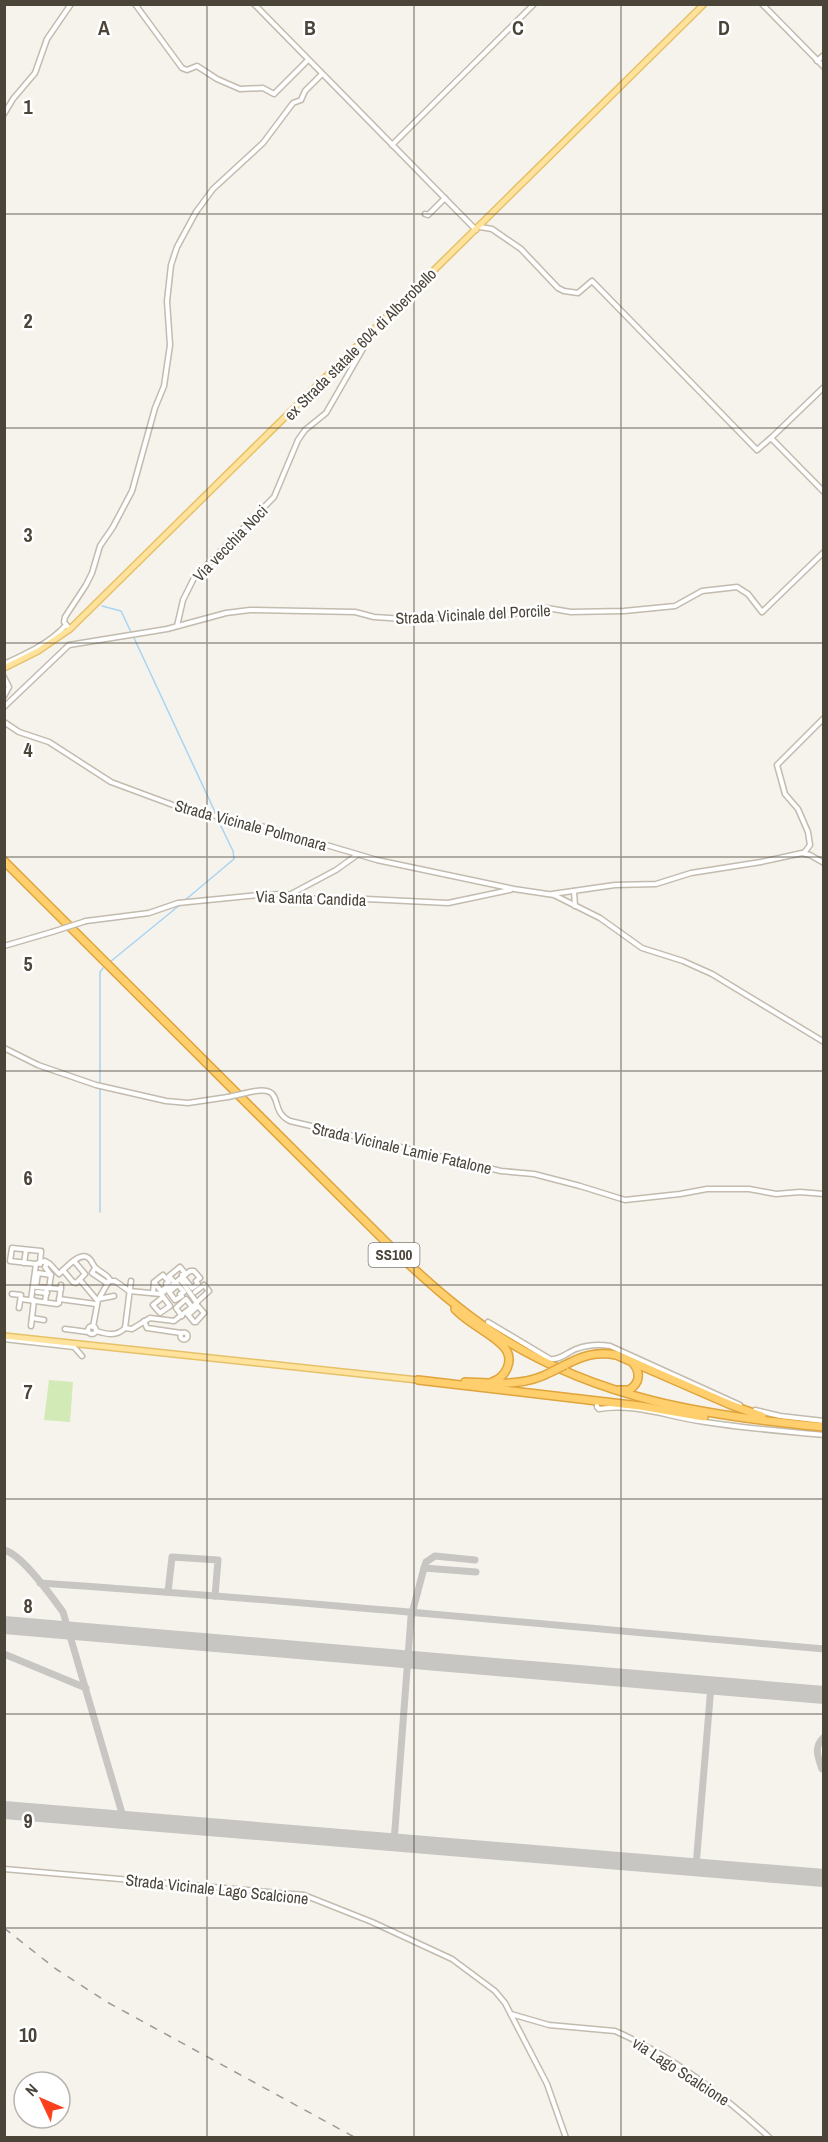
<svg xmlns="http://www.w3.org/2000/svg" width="828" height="2142" font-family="'Archivo Narrow',sans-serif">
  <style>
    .green { fill: #d2eab5 }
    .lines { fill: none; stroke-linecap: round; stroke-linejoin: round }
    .stream { stroke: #a9d4f2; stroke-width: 1.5 }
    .taxiway { stroke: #c8c6c3; stroke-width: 7 }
    .runway { stroke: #c8c6c3; stroke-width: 18 }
    .minor-casing { stroke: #c2bbae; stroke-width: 7 }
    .major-casing { stroke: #e6c16a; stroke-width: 8 }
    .highway-casing { stroke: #e0a43c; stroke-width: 10 }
    .minor { stroke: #fff; stroke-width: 4 }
    .major { stroke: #ffe39c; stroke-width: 5 }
    .highway { stroke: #ffcf6e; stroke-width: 7 }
    .rail { stroke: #9a9a9a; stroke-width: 1.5; stroke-dasharray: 8 8; stroke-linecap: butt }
    .minor-bridge-casing { stroke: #c2bbae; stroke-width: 7; stroke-linecap: butt }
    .highway-bridge-casing { stroke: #e0a43c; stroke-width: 10; stroke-linecap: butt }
    .minor-bridge { stroke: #fff; stroke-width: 4 }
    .highway-bridge { stroke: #ffcf6e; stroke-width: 7 }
    .grid { fill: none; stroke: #4b4439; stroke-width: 1.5; stroke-opacity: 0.55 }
    .labels { text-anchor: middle; stroke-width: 5; stroke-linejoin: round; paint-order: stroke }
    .shield { fill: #fff; stroke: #817c74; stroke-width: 1.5 }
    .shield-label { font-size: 15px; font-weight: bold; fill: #4b4439 }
    .street-label { font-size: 16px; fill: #4b4439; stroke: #fff }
    .grid-label { font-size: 20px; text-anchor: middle; font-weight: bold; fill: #4b4439; stroke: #fff; stroke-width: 5; stroke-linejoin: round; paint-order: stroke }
  </style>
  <rect width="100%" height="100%" fill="#f6f3ec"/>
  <path class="green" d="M49,1380l24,2 -3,40 -26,-2z"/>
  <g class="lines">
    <g class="stream">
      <path d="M102,606l19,5 10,21"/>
      <path d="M134,638l82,176"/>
      <path d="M184,901l50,-42 -1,-8 -15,-31"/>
      <path d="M110,962l71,-58"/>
      <path d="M100,1212v-240l3,-4"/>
    </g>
    <g class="taxiway">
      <path d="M4,1550c18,4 48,47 59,62l61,208"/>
      <path d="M424,1568l52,4"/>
      <path d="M40,1583c262,18 522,43 784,66"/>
      <path d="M168,1592l4,-35 46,3 -3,36"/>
      <path d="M4,1654l82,34"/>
      <path d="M822,1769c-4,-12 -9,-22 2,-32"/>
      <path d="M394,1842l17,-225 13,-49 2,-6 9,-6 40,4"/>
      <path d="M696,1866l15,-180"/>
    </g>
    <g class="runway">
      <path d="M4,1625l820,70"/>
      <path d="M4,1810l820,68"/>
    </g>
    <g class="minor-casing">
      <g id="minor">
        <path d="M135,4l47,64 5,2 10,-4 20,13 23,10 23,-1 11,6 34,-34"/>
        <path d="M254,4l222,226"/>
        <path d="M762,4l62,63"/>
        <path d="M817,61l7,-6"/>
        <path d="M4,114l9,-15 22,-26 12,-34 24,-35"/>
        <path d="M392,145l142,-141"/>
        <path d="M425,214l3,1 17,-17"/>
        <path d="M480,227l12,2 29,20 37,39 6,3 14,2 14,-12 165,169 14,-12 53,54"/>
        <path d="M771,438l53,-51"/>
        <path d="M177,626l6,-26 11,-22 80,-81 24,-57 7,-10 21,-17 38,-66 -1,-5"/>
        <path d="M70,629l-6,-7 1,-5 21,-32 6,-12 8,-27 13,-19 19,-36 23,-83 9,-22 6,-41 -3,-44 4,-36 6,-18 19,-35 17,-23 50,-46 30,-40 8,-3 4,-9 17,-17"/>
        <path d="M4,664c22,-10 46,-21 62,-39"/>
        <path d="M4,677l5,10 -5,9"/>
        <path d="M4,707l65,-62 98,-16 59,-16 24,-3 105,2 19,5 31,2 74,-2 54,-5 14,-4 24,4 53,-1 51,-5 27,-15 35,-4 11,7 14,18 62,-60"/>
        <path d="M4,722l15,10 30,10 62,40 70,26 88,20 108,32 137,29 40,6 46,23 42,30 41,13 29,13 112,68"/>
        <path d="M804,853l6,-8 -2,-13 -10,-23 -13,-15 -8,-29 47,-47"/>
        <path d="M574,891l1,15"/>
        <path d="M291,894l45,-24 21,-15"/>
        <path d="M552,894l63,-9 41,-1 35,-11 70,-11 41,-9 8,2 14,8"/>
        <path d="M86,921l63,-8 29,-10 80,-8 27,-1 44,7 37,-2 82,4 62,-13"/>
        <path d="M4,946l48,-14"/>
        <path d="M4,1048l34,17 58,20 70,16 22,2 40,-6"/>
        <path d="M246,1093c43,-11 20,17 44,28l211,50 33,3 46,12 45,14 55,-6 27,-5h42l27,5 24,-2 24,2"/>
        <path d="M24,1263l2,-13"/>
        <path d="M47,1263l-2,4 6,8 -2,13"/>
        <path d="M36,1264l-26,-3 2,-13 29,3 -1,13"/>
        <path d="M95,1268l-3,5 15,10"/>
        <path d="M63,1270l10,12 3,1 9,-9 -11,-13"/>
        <path d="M51,1275l-13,-2 -2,14 25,2"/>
        <path d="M80,1280l17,20"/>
        <path d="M175,1283l-6,-7 11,-9 5,6 -3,2"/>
        <path d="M167,1289l8,11 7,-4 -2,-2 4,-2 -6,-7 -9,7"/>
        <path d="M37,1292l10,1"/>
        <path d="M195,1292l9,-7 5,6 -12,11"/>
        <path d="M153,1293l1,-11 9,-7 6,7 -3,2 1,3 -6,4 -7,-9"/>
        <path d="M12,1294l9,1 -2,13"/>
        <path d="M161,1294l9,12 -10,7 -7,-8 10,-8"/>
        <path d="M21,1299l36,5 2,-1 2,-18"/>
        <path d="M59,1299l37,5"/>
        <path d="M98,1299l16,-3"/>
        <path d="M31,1300l5,-36 9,-3 5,3 9,10c6,-5 19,-21 28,-17 5,2 5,8 9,11 5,5 11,6 14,12"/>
        <path d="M45,1302l2,-14"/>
        <path d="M186,1312l8,10h2l8,-9 -6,-7 -10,9"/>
        <path d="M182,1316l-6,-8 10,-9 6,8"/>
        <path d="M32,1318l12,2"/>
        <path d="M144,1321l3,7 34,5"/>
        <path d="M488,1322l62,37c9,2 18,-7 26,-10 11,-4 22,-5 34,-3l130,59"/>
        <path d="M31,1326l3,-26"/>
        <circle cx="92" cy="1330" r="4"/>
        <path d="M93,1327l5,-27 11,-19h6l14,10 32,3 29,-23h4l6,7 -4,3 2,3 -6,4 -9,-11"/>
        <path d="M125,1328l7,1 18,-11 24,3 23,-18 -17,-24"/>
        <path d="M65,1329l23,3"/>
        <path d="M96,1331c10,3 21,6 29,-3l6,-47"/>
        <circle cx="184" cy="1336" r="3.5"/>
        <path d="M4,1339l70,8 8,9"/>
        <path d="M597,1401v6l2,2c33,-6 68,7 100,12 41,7 83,10 125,14"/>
        <path d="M755,1410l25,6 44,5"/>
        <path d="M4,1869l300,26 68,27 80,37 43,32 10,12 42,81 19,54"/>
        <path d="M511,2014l38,11 66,6c58,25 109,65 155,107"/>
      </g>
    </g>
    <g class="major-casing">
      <g id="major">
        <path d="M4,668l34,-17 32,-22 634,-625"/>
        <path d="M4,1336l414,44"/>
      </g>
    </g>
    <g class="highway-casing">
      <g id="highway">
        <path d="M4,861l395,394c30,28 60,55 95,78 101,66 212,83 330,94"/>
        <path d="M455,1309c14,15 38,25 49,38 11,13 2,30 -12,35"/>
        <path d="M565,1365c17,-9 32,-14 51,-10l115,50 31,11"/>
        <path d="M418,1380l222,26 64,11"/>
        <path d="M465,1382c30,1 59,5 86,-10"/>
        <path d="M619,1390h10c11,-7 12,-17 4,-27"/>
      </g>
    </g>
    <use href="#minor" class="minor"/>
    <use href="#major" class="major"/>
    <use href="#highway" class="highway"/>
    <path class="rail" d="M4,1928l52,41 51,33 249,136"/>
    <g class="minor-bridge-casing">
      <g id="minor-bridge">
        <path d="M52,932l34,-11"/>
        <path d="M228,1097l18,-4"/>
      </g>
    </g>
    <g class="highway-bridge-casing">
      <path id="highway-bridge" d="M551,1372l14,-7"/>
    </g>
    <use href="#minor-bridge" class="minor-bridge"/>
    <use href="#highway-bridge" class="highway-bridge"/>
  </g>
  <path class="grid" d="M207,4v2134M414,4v2134M621,4v2134M4,214h820M4,428h820M4,643h820M4,857h820M4,1071h820M4,1285h820M4,1499h820M4,1714h820M4,1928h820"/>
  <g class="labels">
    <rect class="shield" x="368.5" y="1243" width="51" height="24" rx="4.5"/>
    <g class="shield-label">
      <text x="394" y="1260">SS100</text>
    </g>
    <g class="street-label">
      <text transform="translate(360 344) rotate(-45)" y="6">ex Strada statale 604 di Alberobello</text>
      <text transform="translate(230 543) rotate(-46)" y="6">Via vecchia Noci</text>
      <text transform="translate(473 614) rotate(-3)" y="6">Strada Vicinale del Porcile</text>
      <text transform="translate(251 825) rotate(15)" y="6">Strada Vicinale Polmonara</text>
      <text transform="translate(311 898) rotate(2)" y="6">Via Santa Candida</text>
      <text transform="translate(402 1148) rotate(13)" y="6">Strada Vicinale Lamie Fatalone</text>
      <text transform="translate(217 1889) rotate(6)" y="6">Strada Vicinale Lago Scalcione</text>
      <text transform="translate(681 2071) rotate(33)" y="6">via Lago Scalcione</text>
    </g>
  </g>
  <g class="grid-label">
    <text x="104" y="35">A</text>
    <text x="310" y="35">B</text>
    <text x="518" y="35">C</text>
    <text x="724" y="35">D</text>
    <text x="28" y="114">1</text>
    <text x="28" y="328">2</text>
    <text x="28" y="542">3</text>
    <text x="28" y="757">4</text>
    <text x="28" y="971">5</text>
    <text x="28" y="1185">6</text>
    <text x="28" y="1399">7</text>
    <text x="28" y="1613">8</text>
    <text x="28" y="1828">9</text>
    <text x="28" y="2042">10</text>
  </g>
  <rect width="828" height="2142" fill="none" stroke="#4b4439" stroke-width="12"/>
  <g transform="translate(42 2100) rotate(314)"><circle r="28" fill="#ffffff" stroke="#b7b4b0" stroke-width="1.5"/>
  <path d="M0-4.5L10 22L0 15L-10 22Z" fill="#fc3f1d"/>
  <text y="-9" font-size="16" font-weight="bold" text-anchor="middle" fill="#4b4439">N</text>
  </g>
</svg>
